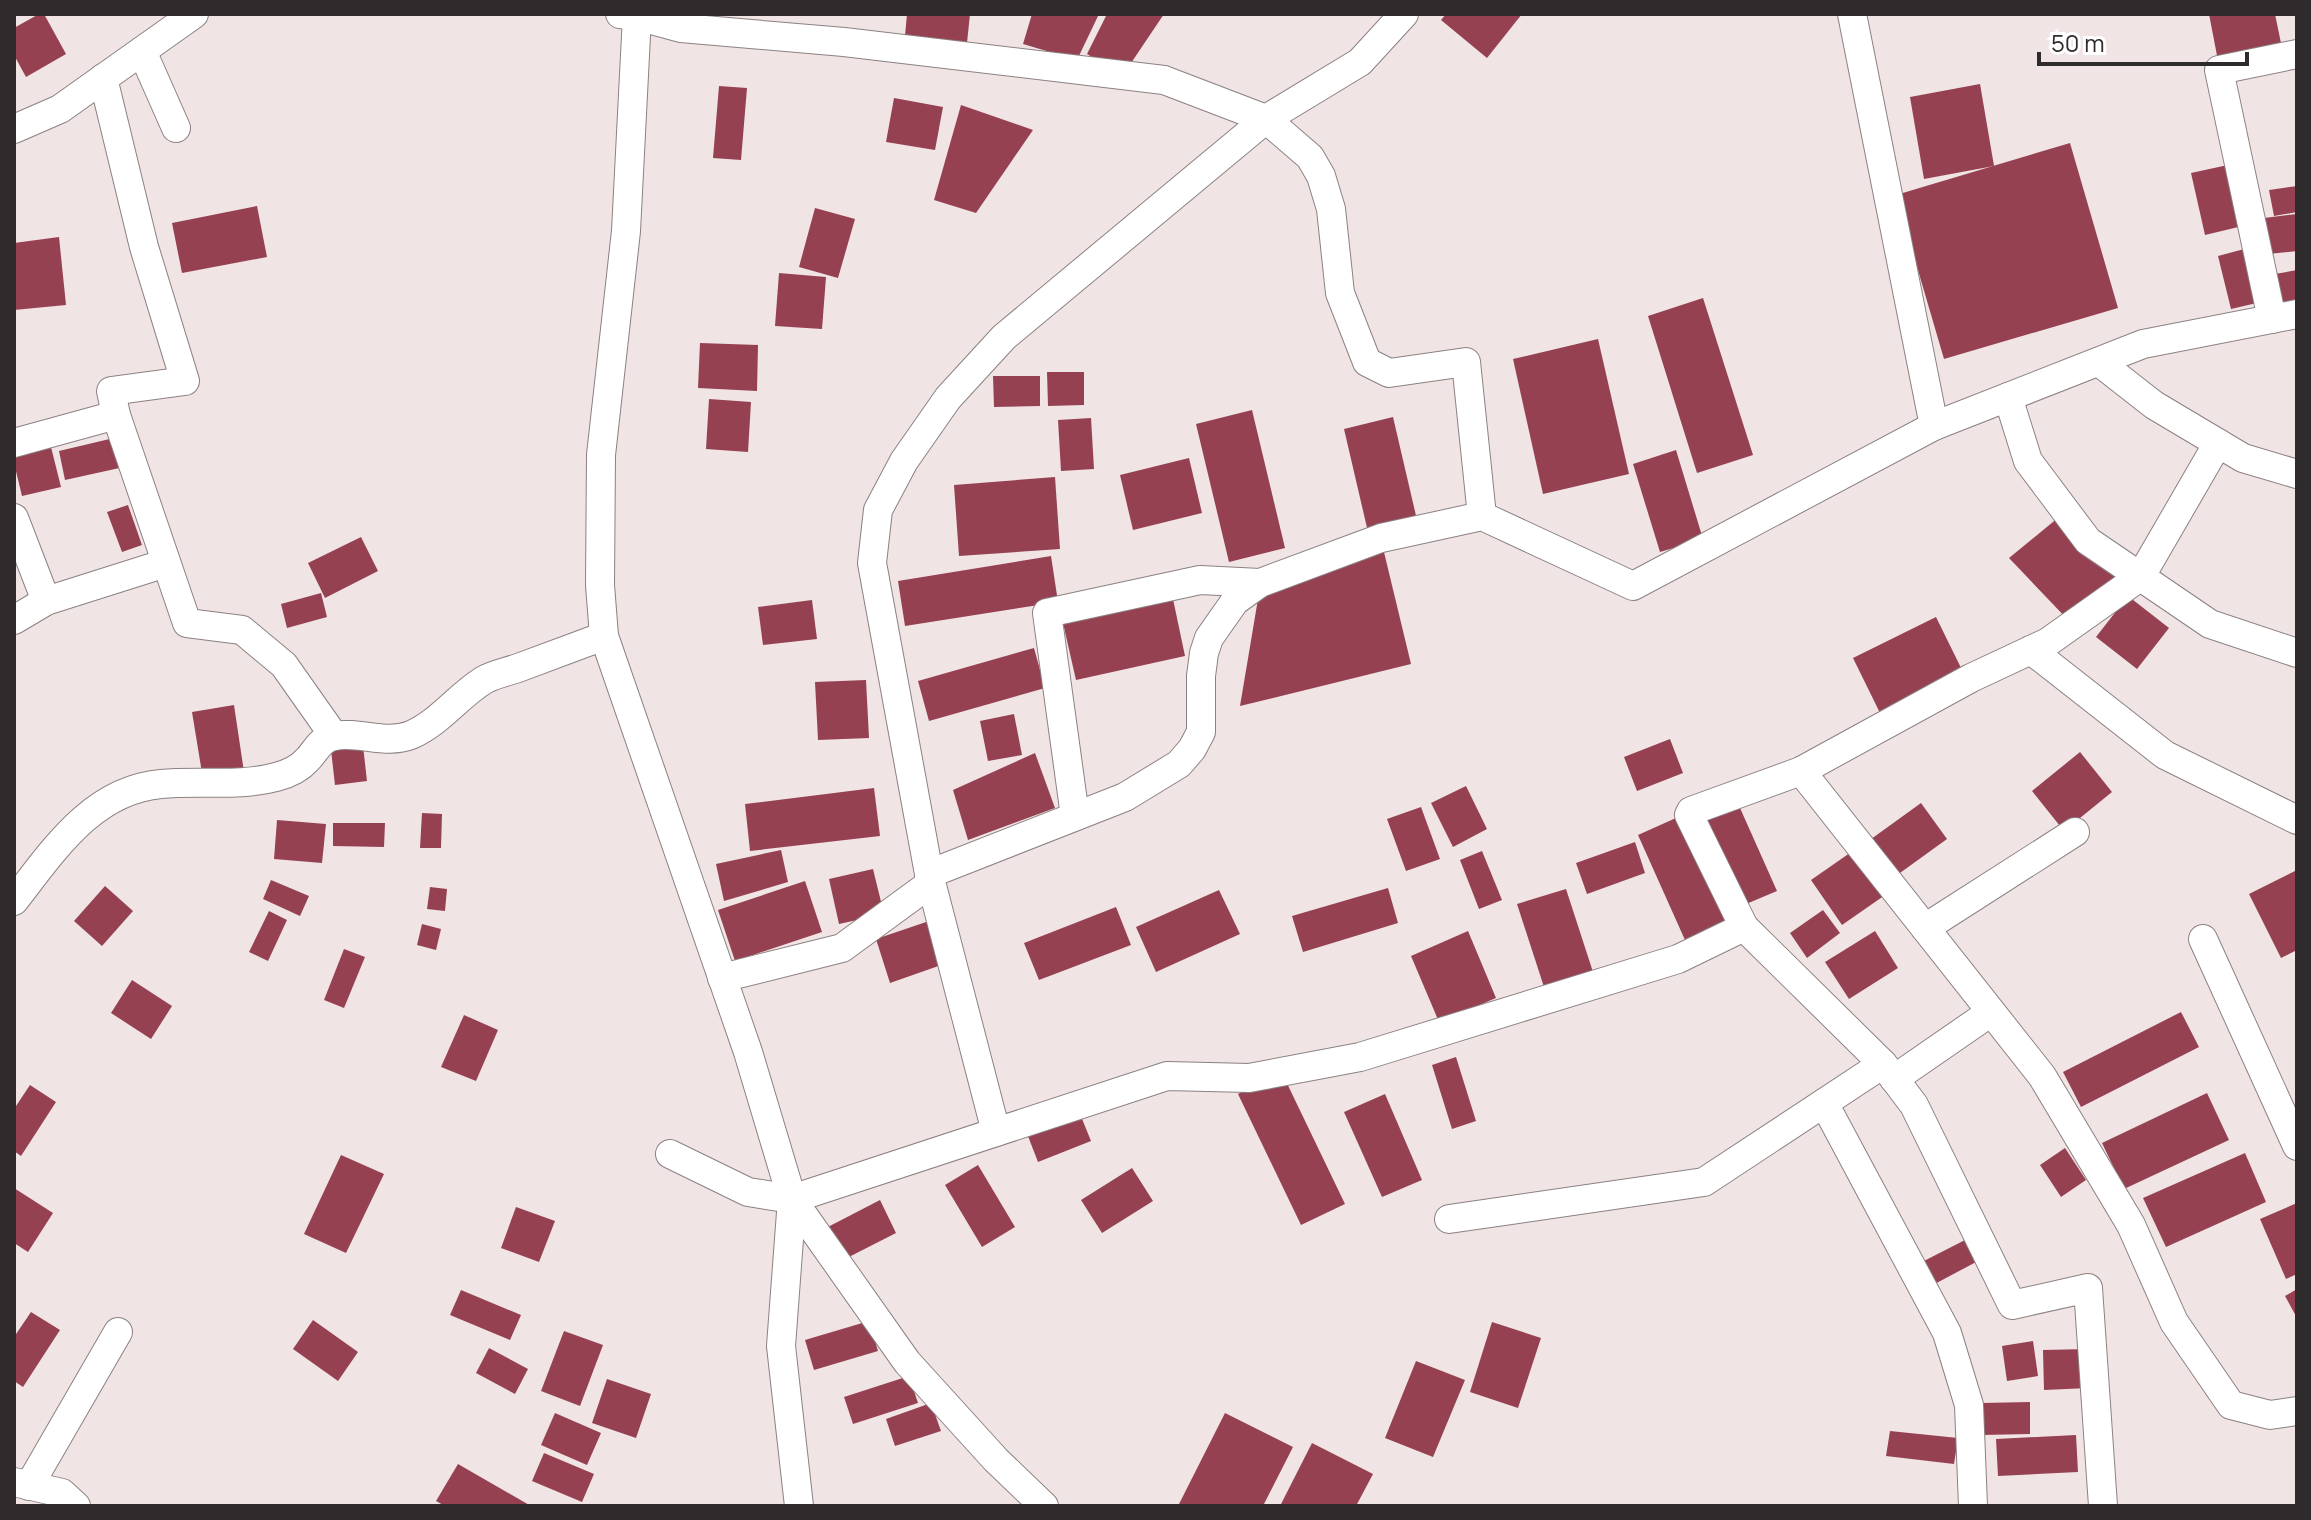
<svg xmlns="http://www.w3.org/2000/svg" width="2311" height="1520" font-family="Manrope,sans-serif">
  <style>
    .building { fill: #964152 }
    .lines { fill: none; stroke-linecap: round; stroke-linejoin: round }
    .minor-casing { stroke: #8c8182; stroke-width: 30 }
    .minor { stroke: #fff; stroke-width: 28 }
  </style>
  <rect width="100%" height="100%" fill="#f0e4e5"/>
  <g class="building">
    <path d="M39,14h5l22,40 -40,23 -12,-22v-27z"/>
    <path d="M907,14h63l-3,29 -62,-7z"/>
    <path d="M1032,14h67l-22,46 -54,-16z"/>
    <path d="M1107,14h57l-41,61 -36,-21z"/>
    <path d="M1446,14h76l-35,44 -46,-38z"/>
    <path d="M2209,14h66l8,39 -64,13z"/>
    <path d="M1980,84l14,82 -70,13 -14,-82z"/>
    <path d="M719,86l28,2 -6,72 -28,-2z"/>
    <path d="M894,98l49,9 -8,43 -49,-8z"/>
    <path d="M961,105l72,25 -57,83 -42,-13z"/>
    <path d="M2070,143l48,165 -174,51 -48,-164z"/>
    <path d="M2237,163l14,61 -46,11 -14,-62z"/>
    <path d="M2297,186v26l-23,4 -5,-26z"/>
    <path d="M257,206l10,51 -85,16 -10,-50z"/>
    <path d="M815,208l40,11 -17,59 -39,-11z"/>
    <path d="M2297,214v37l-29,3 -4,-36z"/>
    <path d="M59,237l7,68 -52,5v-67z"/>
    <path d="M2248,248l13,54 -30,7 -13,-53z"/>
    <path d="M2297,270v38l-26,4 -7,-36z"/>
    <path d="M779,273l47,4 -4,52 -47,-3z"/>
    <path d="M1703,298l50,157 -56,18 -49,-157z"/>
    <path d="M1598,339l31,135 -86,20 -30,-135z"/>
    <path d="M700,343l58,2 -1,46 -59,-3z"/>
    <path d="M1047,372h37v33l-36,1z"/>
    <path d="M993,376h47v30l-46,1z"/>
    <path d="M709,399l42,3 -3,50 -42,-3z"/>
    <path d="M1252,410l33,138 -56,14 -33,-138z"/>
    <path d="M1393,417l24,103 -49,12 -24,-103z"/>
    <path d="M1091,418l3,51 -33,2 -3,-51z"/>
    <path d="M118,437l6,30 -59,13 -6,-29z"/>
    <path d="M50,443l11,44 -39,9 -8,-33v-11z"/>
    <path d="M1676,450l27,89 -43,13 -27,-88z"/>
    <path d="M1189,458l13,55 -69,17 -13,-55z"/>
    <path d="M1055,477l5,72 -101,7 -5,-71z"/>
    <path d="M128,505l14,40 -20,7 -15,-40z"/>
    <path d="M2059,517l61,61 -51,43 -60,-63z"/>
    <path d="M361,537l17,34 -53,27 -17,-35z"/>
    <path d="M1383,548l28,116 -171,42 18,-107z"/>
    <path d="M1051,556l7,46 -153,24 -7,-45z"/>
    <path d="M321,593l6,24 -40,11 -6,-24z"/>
    <path d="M2128,596l41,32 -32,41 -41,-32z"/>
    <path d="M1173,599l12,57 -109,24 -13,-57z"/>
    <path d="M812,600l5,39 -54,6 -5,-38z"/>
    <path d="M1936,617l29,59 -83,41 -29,-59z"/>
    <path d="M1034,648l11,40 -116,33 -11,-40z"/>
    <path d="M866,680l3,58 -51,2 -3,-58z"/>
    <path d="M234,705l10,67 -41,7 -11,-67z"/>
    <path d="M1014,714l8,41 -34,6 -8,-40z"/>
    <path d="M362,737l5,44 -32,4 -5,-44z"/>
    <path d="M1670,739l13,34 -46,18 -13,-34z"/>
    <path d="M2080,752l32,40 -48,39 -32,-40z"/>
    <path d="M1035,753l20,55 -87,32 -15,-50z"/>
    <path d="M1466,786l21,43 -34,18 -22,-44z"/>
    <path d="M874,788l6,48 -130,15 -5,-47z"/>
    <path d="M1736,799l41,92 -38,16 -40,-91z"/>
    <path d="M1921,803l26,36 -54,39 -26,-36z"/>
    <path d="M1421,807l19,52 -34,12 -19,-52z"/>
    <path d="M422,813l20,1 -1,34h-21z"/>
    <path d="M1687,813l46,105 -48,22 -47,-105z"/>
    <path d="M277,820l49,4 -4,39 -48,-4z"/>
    <path d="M333,823h52l-1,24 -51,-1z"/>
    <path d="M1635,842l10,31 -58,21 -11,-31z"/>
    <path d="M1857,848l31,45 -46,32 -31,-45z"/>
    <path d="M781,850l7,32 -64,19 -8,-37z"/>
    <path d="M1482,851l20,49 -23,9 -19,-49z"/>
    <path d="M873,869l11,45 -45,10 -10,-45z"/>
    <path d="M2297,870v80l-16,8 -32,-64z"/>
    <path d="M271,880l38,16 -9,20 -37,-17z"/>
    <path d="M805,881l17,51 -87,29 -17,-51z"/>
    <path d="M105,886l28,25 -31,35 -28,-25z"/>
    <path d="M430,887l17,2 -2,22 -18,-2z"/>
    <path d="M1388,888l10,35 -95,29 -11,-36z"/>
    <path d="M1566,889l27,83 -49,15 -27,-83z"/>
    <path d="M1219,890l21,44 -84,38 -20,-45z"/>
    <path d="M1116,907l15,38 -92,35 -15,-37z"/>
    <path d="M1823,910l17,23 -33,25 -17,-25z"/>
    <path d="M269,911l18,9 -19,41 -19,-9z"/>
    <path d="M932,920l15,43 -57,20 -14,-44z"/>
    <path d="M422,924l19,5 -5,21 -19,-5z"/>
    <path d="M1468,931l28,67 -57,24 -28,-66z"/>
    <path d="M1875,931l23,37 -49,31 -24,-37z"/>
    <path d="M344,949l21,8 -21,51 -20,-8z"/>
    <path d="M132,980l40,26 -21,33 -40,-26z"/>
    <path d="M2181,1012l18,35 -118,60 -18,-35z"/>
    <path d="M464,1015l34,15 -22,51 -35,-14z"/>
    <path d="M1456,1057l20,64 -24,8 -20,-64z"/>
    <path d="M1282,1073l63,131 -44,21 -63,-131z"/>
    <path d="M30,1085l26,17 -35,54 -7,-5v-42z"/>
    <path d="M2207,1093l22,47 -105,49 -22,-46z"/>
    <path d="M1385,1094l37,86 -40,17 -38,-85z"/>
    <path d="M1078,1109l13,32 -53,21 -12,-31z"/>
    <path d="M2065,1148l21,32 -25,17 -21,-32z"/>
    <path d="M2245,1153l21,49 -100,45 -23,-49z"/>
    <path d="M341,1155l43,19 -38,79 -42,-19z"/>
    <path d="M978,1165l37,62 -33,20 -37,-62z"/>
    <path d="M1132,1168l21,33 -51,32 -21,-33z"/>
    <path d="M14,1188l39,25 -25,39 -14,-9z"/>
    <path d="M880,1200l16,33 -55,28 -17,-32z"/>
    <path d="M2297,1203v71l-11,5 -26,-60z"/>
    <path d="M516,1207l39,14 -16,41 -38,-14z"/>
    <path d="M1967,1239l11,22 -49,26 -11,-23z"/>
    <path d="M2297,1289v29l-12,-22z"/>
    <path d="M461,1290l60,25 -11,25 -60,-25z"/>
    <path d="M31,1312l29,18 -37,57 -9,-6v-44z"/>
    <path d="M313,1320l45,32 -20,29 -45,-32z"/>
    <path d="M869,1321l9,30 -64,19 -9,-30z"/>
    <path d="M1492,1322l49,16 -23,70 -48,-16z"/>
    <path d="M564,1331l39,14 -23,61 -39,-15z"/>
    <path d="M2033,1341l5,35 -31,5 -5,-35z"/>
    <path d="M489,1348l39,21 -13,25 -39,-21z"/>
    <path d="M2088,1349l1,39 -45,2 -1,-40z"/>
    <path d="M1416,1361l49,19 -32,77 -48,-19z"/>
    <path d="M909,1376l9,27 -65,21 -9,-27z"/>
    <path d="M607,1379l44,15 -15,44 -44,-15z"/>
    <path d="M2030,1402v32l-48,1 -1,-32z"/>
    <path d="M931,1403l10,28 -46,15 -9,-27z"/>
    <path d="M555,1413l46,20 -14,32 -46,-20z"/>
    <path d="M1225,1413l68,34 -30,59h-85z"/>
    <path d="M1890,1431l68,7 -4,26 -68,-8z"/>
    <path d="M2076,1435l2,37 -80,4 -2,-37z"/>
    <path d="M1312,1443l61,31 -17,32h-76z"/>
    <path d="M544,1453l50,21 -12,28 -50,-21z"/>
    <path d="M458,1464l73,42h-86l-9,-5z"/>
  </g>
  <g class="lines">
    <g class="minor-casing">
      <g id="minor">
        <path d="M620,14l17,2 44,12 163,14 320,38 102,39 44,38 11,19 10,33 9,84 27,69 22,11 77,-11 16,154"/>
        <path d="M1852,14l82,412"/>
        <path d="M637,16l-11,215 -25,224 -1,130 4,51 144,416 44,147 -11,147 18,160"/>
        <path d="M142,51l34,77"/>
        <path d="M103,78l41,169 41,134 -74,10 5,24"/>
        <path d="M14,129l46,-20 134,-95"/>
        <path d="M2272,319l-53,-249 78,-16"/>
        <path d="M2099,362l55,43 89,53 54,16"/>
        <path d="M2008,397l20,64 60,80 122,83 87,29"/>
        <path d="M14,443l102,-28 71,208 55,7 42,35 50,71"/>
        <path d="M14,518l32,83"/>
        <path d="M14,620l32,-19 120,-38"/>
        <path d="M2031,650l134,105 132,65"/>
        <path d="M1801,771l241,305 89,149 43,97 57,83 39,10 27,-4"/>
        <path d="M1075,816l-28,-203 153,-33 60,3"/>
        <path d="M929,874l196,-77 54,-33 13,-15 9,-17v-56l3,-23 5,-15 26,-37 25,-18 121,-45 101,-22 151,70 301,-160 209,-82 154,-30"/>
        <path d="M14,901c39,-50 78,-111 147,-117 38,-4 78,3 115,-7 12,-3 23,-8 31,-17 9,-9 13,-21 27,-24 26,-5 51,9 77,-1 28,-12 47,-39 73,-55 10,-6 23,-8 34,-12 29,-11 57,-21 86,-32"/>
        <path d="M1744,927l-55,-112 2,-4 110,-40 170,-93 77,-36 93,-66 77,-133"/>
        <path d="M1925,928l150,-96"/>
        <path d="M2203,939l94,207"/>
        <path d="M722,978l120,-30 89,-65"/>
        <path d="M1894,1079l97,-67"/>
        <path d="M1824,1103l123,230 22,72 4,101"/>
        <path d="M996,1132l-67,-258 -57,-311 6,-53 26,-49 44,-63 56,-61 262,-218 94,-57 44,-48"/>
        <path d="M670,1154l78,38 44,7 375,-123 82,2 111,-21 318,-98 66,-32 139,137 31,41 98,200 76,-17 15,218"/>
        <path d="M792,1199l115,163 89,98 48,46"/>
        <path d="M1449,1219l255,-37 179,-118"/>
        <path d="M14,1482l48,11 14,13"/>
        <path d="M29,1486l89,-154"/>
      </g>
    </g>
    <use href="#minor" class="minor"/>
  </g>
  <rect width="2311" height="1520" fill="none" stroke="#2f2a2b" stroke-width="32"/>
  <path d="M2039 52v12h208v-12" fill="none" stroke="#2f2a2b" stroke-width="4"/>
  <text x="2051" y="52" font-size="24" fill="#2f2a2b" stroke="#ffffff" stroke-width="6" paint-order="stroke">50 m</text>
</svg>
